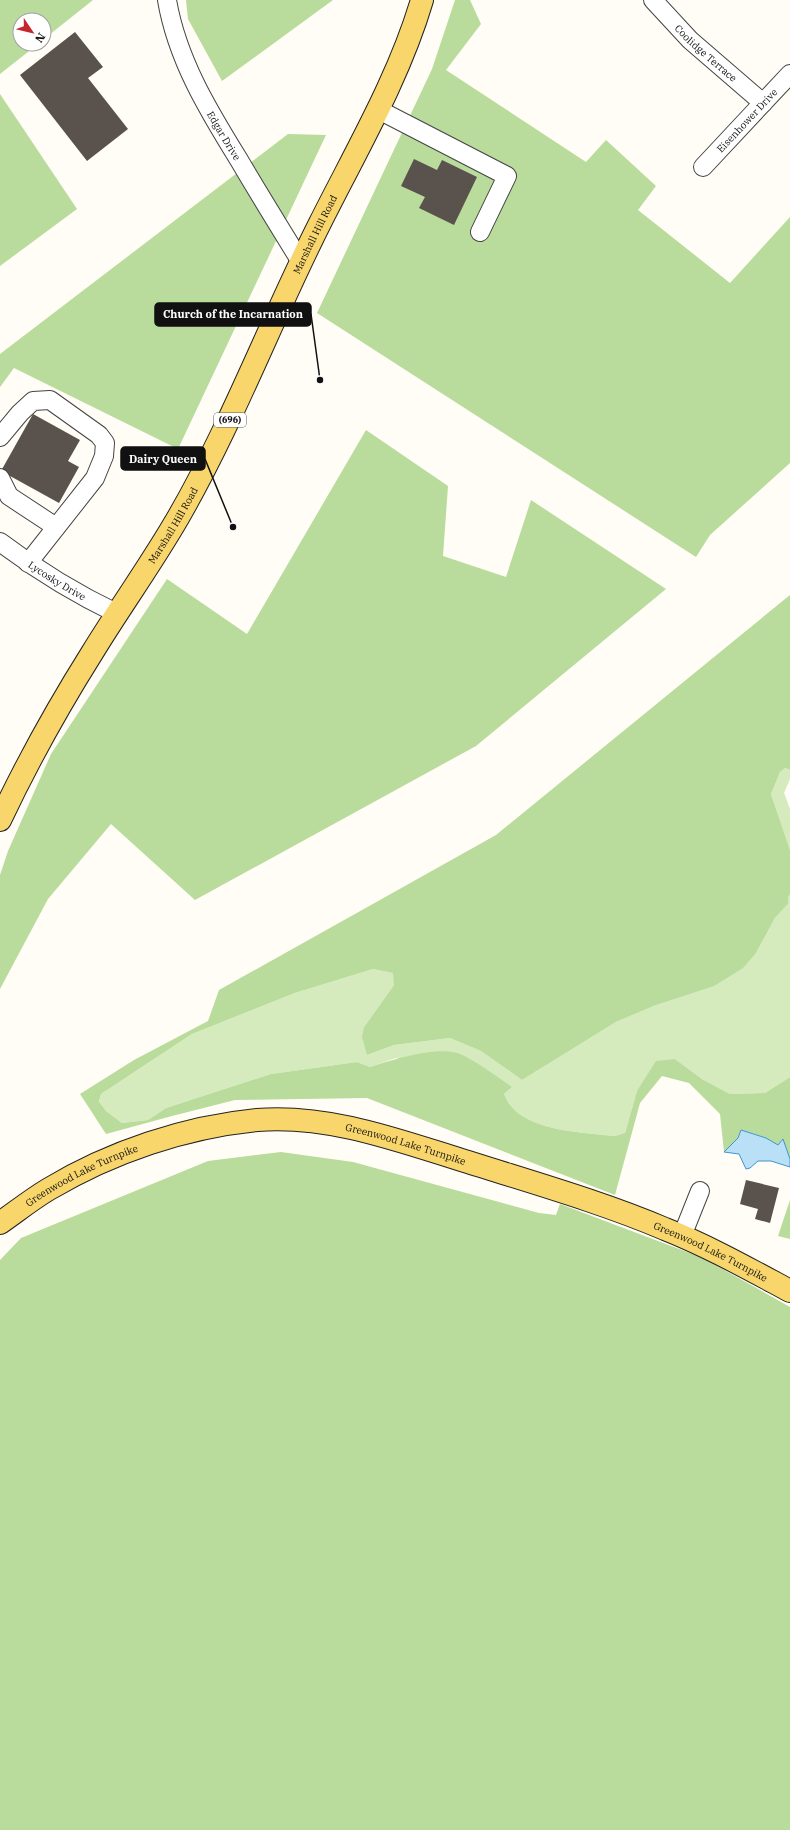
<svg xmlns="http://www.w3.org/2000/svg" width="790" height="1830" font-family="'IBM Plex Serif',serif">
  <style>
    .green { fill: #d5ebbd }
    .forest { fill: #b9dc9c }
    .water { fill: #b9e0f7; stroke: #3f96cf }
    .building { fill: #5a524d }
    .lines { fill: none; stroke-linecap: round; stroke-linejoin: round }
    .minor-casing { stroke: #444; stroke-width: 20 }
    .major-casing { stroke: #222; stroke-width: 24 }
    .minor { stroke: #fff; stroke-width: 18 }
    .major { stroke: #f9d66b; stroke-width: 22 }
    .labels { text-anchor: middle; stroke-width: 4; stroke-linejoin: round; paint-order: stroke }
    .shield { fill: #fff; stroke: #585858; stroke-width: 1 }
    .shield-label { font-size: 9px; font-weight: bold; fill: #111 }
    .street-label { font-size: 10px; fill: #111; stroke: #fff }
    .leader { fill: none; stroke: #111; stroke-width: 1.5 }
    .callout-dot { fill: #111; stroke: #fff; stroke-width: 1.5 }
    .callout { fill: #111; stroke: #111; stroke-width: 1.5 }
    .callout-label { font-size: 11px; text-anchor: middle; font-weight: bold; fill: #fff }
  </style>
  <rect width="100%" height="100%" fill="#fffdf5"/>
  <g class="green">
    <path d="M785,768l5,2v9l-6,14 6,16v41l-19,-56 9,-22z"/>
    <path d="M790,894v183l-25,16 -35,1 -28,-15 -27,-20 -38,32 -12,42 -10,3c-28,-3 -85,-5 -103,-29 -3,-4 -6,-9 -8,-13l8,-7 -116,-29 -26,9 -13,-5 -86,12 -105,34 -18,12 -26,3 -16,-12 -7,-8 2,-9 91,-60 103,-41 78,-24 21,4v12l-30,42 3,28 27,-10 56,-7 31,13 41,29 94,-58 40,-17 100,-52 19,-35 13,-14v-6z"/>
  </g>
  <g class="forest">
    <path d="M0,0h93l-49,39v-19h-24v24h18l-38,30z"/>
    <path d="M186,0h147l-111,81 -34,-62z"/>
    <path d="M455,0h15l11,24 -35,46 140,92 20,-22 50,46 -18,24 92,73 60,-66v246l-80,72 -14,22 -379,-244 115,-244z"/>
    <path d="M0,94l77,115 -77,57z"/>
    <path d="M288,134l38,1 -148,314 -164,-81 -14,19v-33z"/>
    <path d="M366,430l82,56 -5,70 63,21 25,-77 135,89 -190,157 -281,154 -84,-76 -63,75 -48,90v-114l8,-24 43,-97 116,-175 80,55z"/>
    <path d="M790,595v175l-5,-2 -5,4 -9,22 19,56v44l-2,4v6l-13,14 -19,35 -13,15 -29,18 -58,19 -40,17 -94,58 -41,-29 -31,-13 -56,7 -27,10 -5,-18 2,-10 30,-42 -1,-12 -20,-4 -78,24 -103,41 -91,60 -2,8 7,9 16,12 26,-3 18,-12 105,-34 86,-12 13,5c21,-7 69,-22 90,-13 18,8 36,22 52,33l-8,7c2,4 5,10 8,13 19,24 74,26 103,29l10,-3 12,-42 19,-30 19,-2 27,20 28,15 35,-1 25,-16v82l-8,-19 -4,5 -12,-7 -25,-8 -3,8 -14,14 -4,-38 -31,-31 -27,-7 -22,27 -25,92 -248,-97 -132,2 -63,16 -66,18 -26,-40 54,-34 74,-39 11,-31 277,-155z"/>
    <path d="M281,1152l72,10 186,51 17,2 4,-11 143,54 87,49v523h-790v-570l21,-22 187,-77z"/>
    <path d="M790,1200v39l-12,-3z"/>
  </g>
  <path class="water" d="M741,1130l25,8 12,7 5,-6 7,20v8l-19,-6h-13l-8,7 -4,1 -7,-15 -15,-2 14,-14z"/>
  <g class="building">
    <path d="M75,32l28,35 -15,11 40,51 -41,32 -67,-86z"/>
    <path d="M414,159l23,11 5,-10 35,17 -23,48 -35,-17 6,-11 -24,-11z"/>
    <path d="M33,414l47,26 -12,21 11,6 -20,36 -58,-32z"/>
    <path d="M746,1180l33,8 -9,35 -15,-4 3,-10 -18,-5z"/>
  </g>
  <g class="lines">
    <g class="minor-casing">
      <g id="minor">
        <path id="s1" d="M167,0c10,59 41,110 72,160 20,34 41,68 62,102"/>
        <path id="s2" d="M653,0l37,40 73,63"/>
        <path d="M377,109l130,67 -27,56"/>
        <path id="s3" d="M703,167l87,-93"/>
        <path d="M0,437l20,-24 13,-12 17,-1 49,35 6,8 -1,13 -9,22 -67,85"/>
        <path d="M0,478l9,18 47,31"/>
        <path id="s4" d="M0,542c37,28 76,52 118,72"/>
        <path d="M682,1236l18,-45"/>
      </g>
    </g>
    <g class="major-casing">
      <g id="major">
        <path id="s5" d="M0,820c27,-57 58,-113 92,-167 28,-46 60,-90 87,-137 54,-94 92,-196 141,-293 36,-72 79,-145 102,-223"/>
        <path id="s6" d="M0,1223c16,-11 32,-24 49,-34 62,-37 136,-62 208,-69 72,-6 143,21 211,42 66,21 133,40 197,67 43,17 84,40 125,62"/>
      </g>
    </g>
    <use href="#minor" class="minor"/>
    <use href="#major" class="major"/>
  </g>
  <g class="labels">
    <rect class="shield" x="214" y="413" width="32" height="14" rx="3"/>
    <g class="shield-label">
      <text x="230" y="423">(696)</text>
    </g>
    <g class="street-label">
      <text dy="4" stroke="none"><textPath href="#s2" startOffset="75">Coolidge Terrace</textPath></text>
      <text dy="4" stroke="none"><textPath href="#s3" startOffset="64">Eisenhower Drive</textPath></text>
      <text dy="4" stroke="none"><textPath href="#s1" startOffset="148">Edgar Drive</textPath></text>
      <text dy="4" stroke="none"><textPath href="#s5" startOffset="666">Marshall Hill Road</textPath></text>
      <text dy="4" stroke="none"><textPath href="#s5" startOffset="342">Marshall Hill Road</textPath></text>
      <text dy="4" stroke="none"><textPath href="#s4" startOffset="69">Lycosky Drive</textPath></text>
      <text dy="4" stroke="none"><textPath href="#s6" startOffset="432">Greenwood Lake Turnpike</textPath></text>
      <text dy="4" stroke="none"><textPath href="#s6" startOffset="95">Greenwood Lake Turnpike</textPath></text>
      <text dy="4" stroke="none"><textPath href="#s6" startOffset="756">Greenwood Lake Turnpike</textPath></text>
    </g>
  </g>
  <path class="leader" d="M320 380L311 314M233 527L205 459"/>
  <g class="callout-dot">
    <circle cx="320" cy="380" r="4"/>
    <circle cx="233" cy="527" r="4"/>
  </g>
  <g class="callout">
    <rect x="155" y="303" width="156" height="23" rx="4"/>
    <rect x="121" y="447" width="84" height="23" rx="4"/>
  </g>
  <g class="callout-label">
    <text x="233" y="318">Church of the Incarnation</text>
    <text x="163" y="463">Dairy Queen</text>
  </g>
  <g transform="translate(32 32) rotate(125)"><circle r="19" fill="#ffffff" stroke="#a0a0a0"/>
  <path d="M0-3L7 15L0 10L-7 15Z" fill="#c4262e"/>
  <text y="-6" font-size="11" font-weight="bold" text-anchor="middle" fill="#111111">N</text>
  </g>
</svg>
